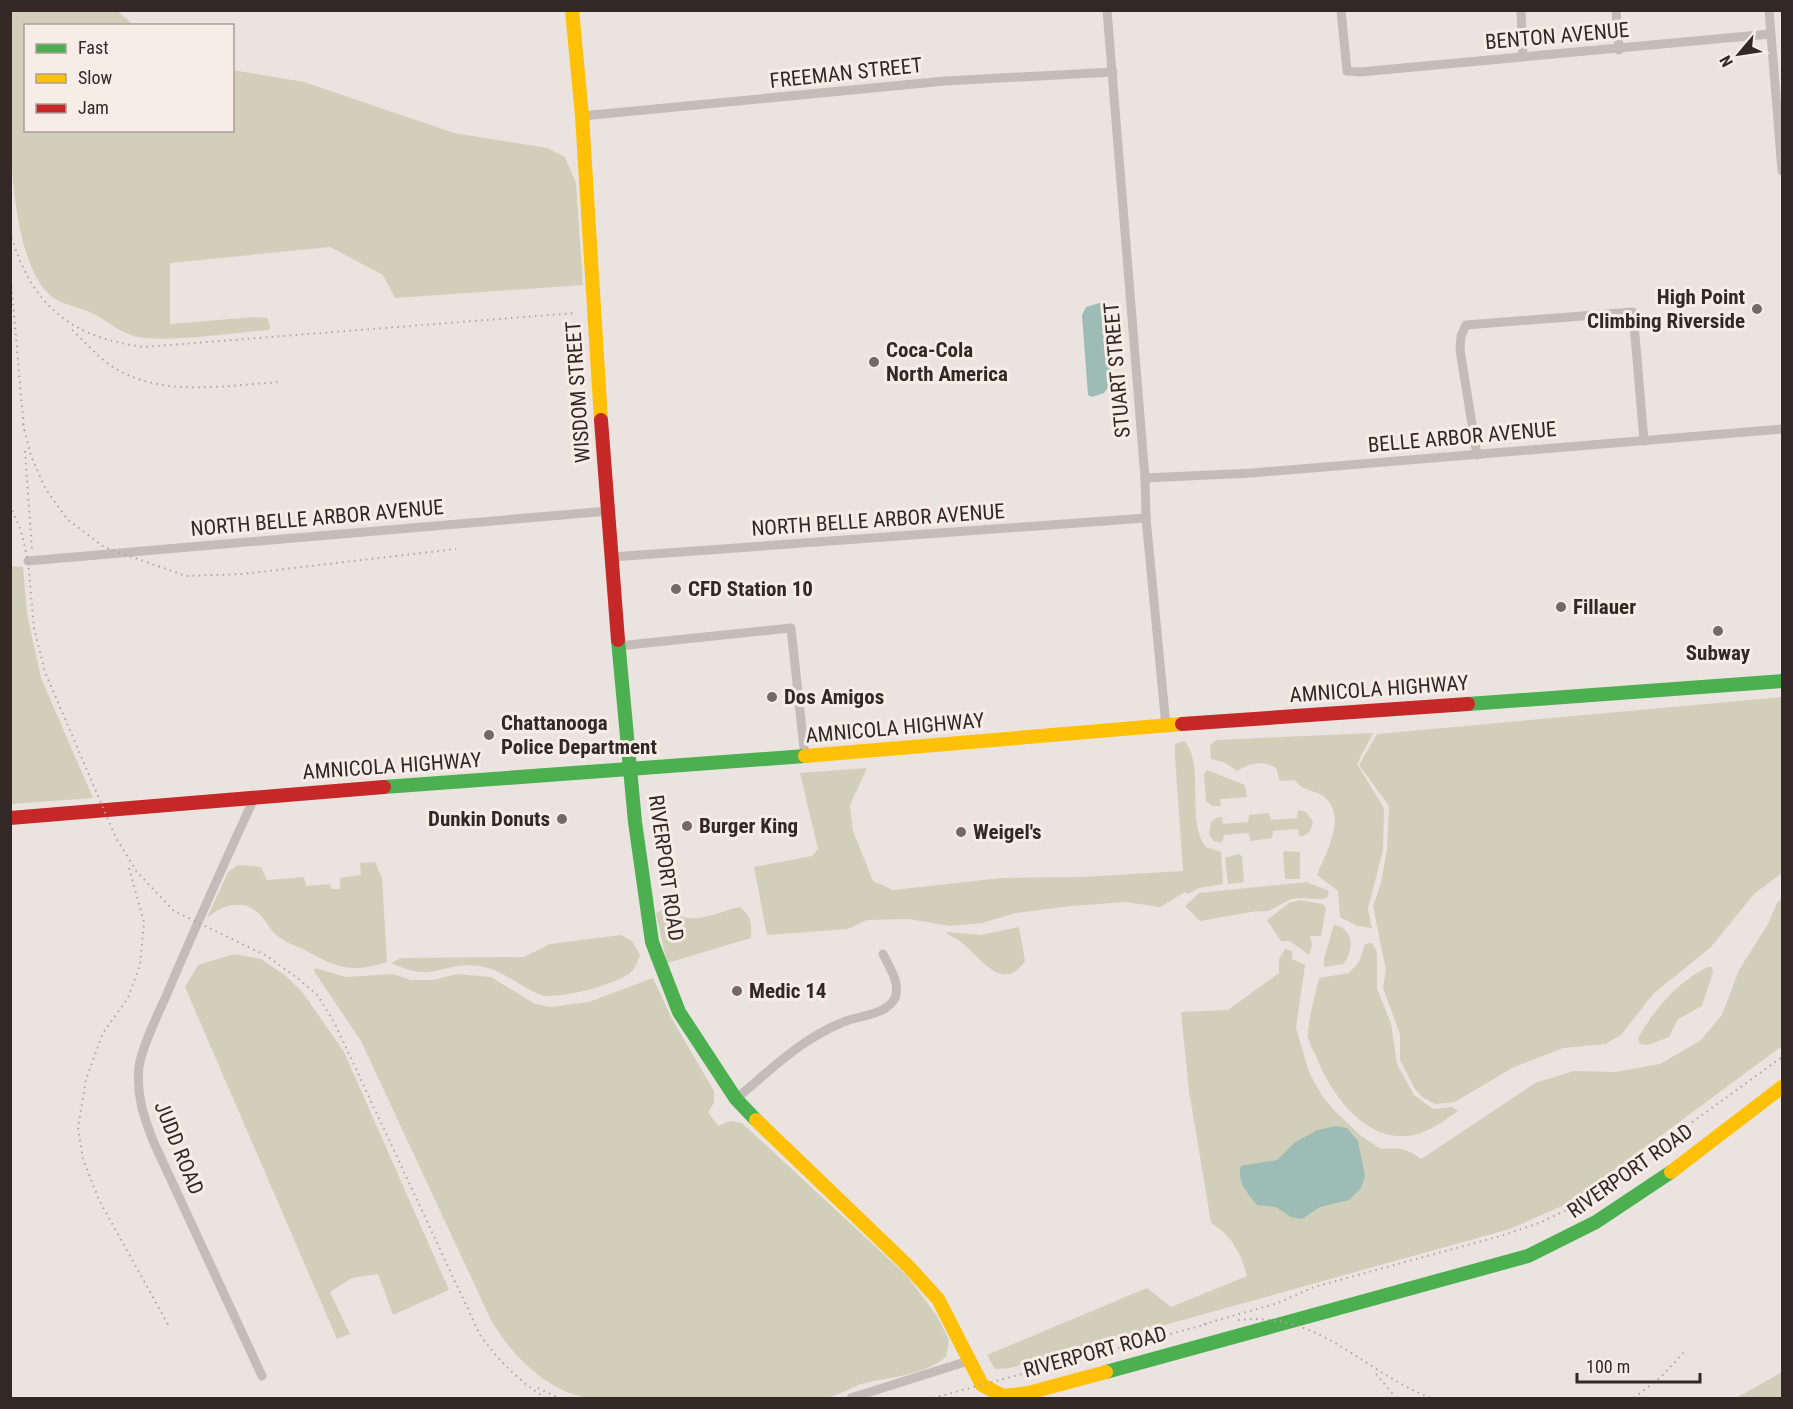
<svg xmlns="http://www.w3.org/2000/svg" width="1793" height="1409" font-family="'Roboto Condensed',sans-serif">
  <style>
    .green { fill: #d1cfba }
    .water { fill: #9dbcb5 }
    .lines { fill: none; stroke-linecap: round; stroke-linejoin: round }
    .street { stroke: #c4bcb9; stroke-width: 9 }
    .fast { stroke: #4caf50; stroke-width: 14 }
    .slow { stroke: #ffc107; stroke-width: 14 }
    .jam { stroke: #c62828; stroke-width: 14 }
    .rail { stroke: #aca5a3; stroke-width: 2; stroke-dasharray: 1.5 4.5; stroke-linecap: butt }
    .poi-dot { fill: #746967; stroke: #f8ece6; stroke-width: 2 }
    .labels { text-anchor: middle; stroke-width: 6; stroke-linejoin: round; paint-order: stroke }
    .street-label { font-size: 21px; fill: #342827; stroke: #f8ece6 }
    .poi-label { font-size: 21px; font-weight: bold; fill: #342827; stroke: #f8ece6; text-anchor: start }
  </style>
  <rect width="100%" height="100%" fill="#ebe3df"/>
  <g class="green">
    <path d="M10,11h107l17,14 -108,1v104h206l1,-60 71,12 150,51 93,15 18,9 11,26 7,102 -188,13 -12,-23 -53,-28 -160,16v61l84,-7 13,1 3,7 -1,5c-40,3 -83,11 -123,8 -21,-1 -35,-15 -52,-24 -13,-7 -32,-9 -42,-17 -52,-43 -42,-221 -42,-286z"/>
    <path d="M10,566l13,1 4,47 14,64 52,120 -82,6z"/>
    <path d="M1782,697v176l-28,21 -43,53 -58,47 -32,41 -16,9 -42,4 -51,20 -57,34 -20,2 -13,-7 -7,-8 -15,-29v-26l-17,-46 3,-18 -13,-64 8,-23 6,-34 2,-43 -30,-41 18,-31z"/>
    <path d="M1373,733l-16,31 27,44 -1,42 -15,59 4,19 -15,-2 -17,-9 -2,-26 -21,-16c8,-21 32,-60 6,-79 -11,-7 -21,-5 -28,-16l-15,1 -4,-13c-13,-8 -26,-5 -39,3l-13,-9 -13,-3 -1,-14 7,-5z"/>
    <path d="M1184,741c22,23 1,80 22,106l15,5 2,32 -24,4 -11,6 -3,-2 -25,15 -35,-5 -54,4 -55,7 -34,10 -32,3 -41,-7 -42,1 -19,9 -81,6 -13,-68 58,-11 6,-7 -18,-76 67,-5 -17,37 3,26 20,50 20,9 108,-12 81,-1 101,-6 -8,-115v-12z"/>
    <path d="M1207,770l38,15 2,12 -27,2 1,7h-9l-6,-5 -2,-27z"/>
    <path d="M1298,810l8,2 7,10c-1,8 -6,15 -14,14l-1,-7 -25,2 -1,7 -21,3 -2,-8 -25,2 -2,8 -8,-2 -5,-6 2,-13 7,-5h4l1,7 25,-2 1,-7 20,-2 2,7 26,-2z"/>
    <path d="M1285,851l15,1v27h-15l-2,-26z"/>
    <path d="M1239,854l3,2 2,26 -16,2 -3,-26z"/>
    <path d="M375,862l7,16 5,84c-36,11 -48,7 -80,-11 -8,-5 -18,-6 -25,-12 -9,-5 -13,-13 -19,-21 -16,-20 -39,-15 -56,0l21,-46 10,-7 23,2 6,13 37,-3 2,9 24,-2 1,5h9v-11l21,-3 -1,-12z"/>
    <path d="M1307,882l22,9 -2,7c-11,3 -22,-2 -34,1 -14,3 -20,15 -36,12l-57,10 -15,-15 14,-13z"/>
    <path d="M1782,898v148l-211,156 -61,27 -500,139 -15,1 -8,-14 160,-67 24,19 76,-31c-6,-23 -15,-40 -36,-53l-22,-132 -8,-79 47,-2 51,-37v-14l6,-10 7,2v8l13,6 -9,63 13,44 13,24 13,15 25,24 21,14c15,-2 27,-1 40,10l114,-76 39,-12 41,1 45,-8 40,-23 22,-26 17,-45 29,-46 9,-21z"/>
    <path d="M1299,900l24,4 3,4 -5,28h-11l2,9 -3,10 -19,-14h-9l-14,-21 22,-17z"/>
    <path d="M669,907c18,22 46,6 70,0 12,7 13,18 12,31l-84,25 -11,-50z"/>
    <path d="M1334,925c21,4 20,26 9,39l-19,3v-8z"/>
    <path d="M1019,927l6,34c-22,33 -45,-4 -63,-18 -5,-5 -11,-5 -16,-11l35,3z"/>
    <path d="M621,935l11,6 8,14c-2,5 -4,12 -8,16 -11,13 -75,29 -91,24 -21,-8 -39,-26 -62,-29 -38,-5 -43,18 -88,-3l10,-5 123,-1 26,-13z"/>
    <path d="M1372,943l5,9v37l14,34 6,41 17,31 19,14 19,-2 6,4c-13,9 -27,20 -44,24 -47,10 -83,-40 -97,-77 -3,-6 -8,-15 -9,-21 -1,-12 8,-46 11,-59l30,-5 10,-11 6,-18z"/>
    <path d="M234,954l27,5 25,17 17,17 41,59 105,238 -56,25 -15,-41 -26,4 -22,14 20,42 -13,5 -152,-352 13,-22z"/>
    <path d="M1708,967h4l1,5 -11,34 -24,13 -9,18 -21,8 -8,-1 -2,-5c14,-28 42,-59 70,-72z"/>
    <path d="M315,968l31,9 47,-3 18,6h22l24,-6 34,3 44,27 16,3 38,-5 64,-24 19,41 42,72v12l-6,9 10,14 12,-5 12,2 165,153 30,40 12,24 -3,17c-23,19 -58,20 -85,27 -12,4 -21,11 -34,14h-239c-41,-7 -77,-43 -97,-78l-130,-279 -47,-70z"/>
    <path d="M1782,1372v26h-46z"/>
  </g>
  <g class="water">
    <path d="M1103,302l2,2 7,78 -8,11 -12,4 -4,-2 -6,-80 4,-8z"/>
    <path d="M1336,1126l11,2 11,13 7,35 -4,12 -12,12 -29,7 -18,12 -11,-2 -15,-10 -19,-2c-9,-11 -21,-24 -16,-39l36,-6 18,-18 23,-12z"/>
  </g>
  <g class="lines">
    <g class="street">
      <path d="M1107,10l38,468 1,40 20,208"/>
      <path d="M1341,10l6,61 13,1 410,-38"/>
      <path d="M1521,10l2,46"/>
      <path d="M1616,10l3,40"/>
      <path d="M1769,10l13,161"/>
      <path d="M582,116l363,-35 168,-9"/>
      <path d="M1477,455l-17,-105 1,-14 5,-11 167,-13 11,129"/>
      <path d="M1145,478l107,-5 530,-44"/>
      <path d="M612,557l534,-39"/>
      <path d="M28,561l580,-50"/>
      <path d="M618,646l173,-18 14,129"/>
      <path d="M255,796c-30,66 -60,131 -88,198 -9,20 -25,52 -28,73 -3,28 5,51 15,76l108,233"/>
      <path d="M736,1099c33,-28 64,-59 105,-76 17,-8 45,-7 54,-25 6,-14 -6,-32 -12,-44"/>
      <path d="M851,1398l117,-37"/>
    </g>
    <g class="fast">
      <path d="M618,640l17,182 17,120 27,70 57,87 20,21"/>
      <path d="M1468,704l314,-23"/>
      <path d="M384,787l421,-31"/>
      <path d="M1106,1372l422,-116 68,-34 75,-50"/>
    </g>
    <g class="slow">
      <path d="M572,10l10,106 19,304"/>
      <path d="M805,756l377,-32"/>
      <path d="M756,1120l152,146 30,33 44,86 21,11 25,-3 78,-21"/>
      <path d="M1671,1172l111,-85"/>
    </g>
    <g class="jam">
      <path d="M601,420l17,220"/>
      <path d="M1182,724l286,-20"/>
      <path d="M10,818l374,-31"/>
    </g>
    <g class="rail">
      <path d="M10,232c21,73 59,105 134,115l431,-34"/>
      <path d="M10,268l14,162"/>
      <path d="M72,330c13,12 24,25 38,35 50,34 115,20 172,17"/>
      <path d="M23,424l8,32 14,32 22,31 37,28 82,29 56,-2 214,-25"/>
      <path d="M25,451l7,99"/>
      <path d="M10,505l11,26 7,30 6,67 11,44 71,166 21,34 37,39 93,45 33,24 18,16 17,28 145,311c19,26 38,45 65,63"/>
      <path d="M129,868l15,54 -4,43 -12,33 -25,35 -17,46 -8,49 5,31 16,41 70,126"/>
      <path d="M1238,1320c83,-9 123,51 193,78"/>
      <path d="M1204,1324l74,-21 36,-16 190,-52 35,-12 34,-16 38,-26 171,-124"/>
      <path d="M1376,1374l20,24"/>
      <path d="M538,1388l21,10"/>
      <path d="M933,1398l278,-75"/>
      <path d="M1634,1398l27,-21 25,-27"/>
    </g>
  </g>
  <g class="poi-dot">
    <circle cx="1757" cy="309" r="6"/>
    <circle cx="874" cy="362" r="6"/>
    <circle cx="676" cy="589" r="6"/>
    <circle cx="1561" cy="607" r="6"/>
    <circle cx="1718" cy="631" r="6"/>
    <circle cx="772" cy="697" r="6"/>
    <circle cx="489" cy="735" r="6"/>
    <circle cx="562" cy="819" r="6"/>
    <circle cx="687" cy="826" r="6"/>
    <circle cx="961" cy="832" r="6"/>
    <circle cx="737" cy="991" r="6"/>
  </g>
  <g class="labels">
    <g class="street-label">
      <text transform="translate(1557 36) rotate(-5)" y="7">BENTON AVENUE</text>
      <text transform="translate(846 73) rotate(-6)" y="7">FREEMAN STREET</text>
      <text transform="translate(1117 370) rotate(-95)" y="7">STUART STREET</text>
      <text transform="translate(578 392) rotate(-94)" y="7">WISDOM STREET</text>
      <text transform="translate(1462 437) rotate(-5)" y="7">BELLE ARBOR AVENUE</text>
      <text transform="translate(317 518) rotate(-5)" y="7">NORTH BELLE ARBOR AVENUE</text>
      <text transform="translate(878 520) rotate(-4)" y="7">NORTH BELLE ARBOR AVENUE</text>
      <text transform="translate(1379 689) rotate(-4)" y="7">AMNICOLA HIGHWAY</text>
      <text transform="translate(895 728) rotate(-5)" y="7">AMNICOLA HIGHWAY</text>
      <text transform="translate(392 766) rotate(-4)" y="7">AMNICOLA HIGHWAY</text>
      <text transform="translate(666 868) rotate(82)" y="7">RIVERPORT ROAD</text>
      <text transform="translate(179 1148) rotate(68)" y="7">JUDD ROAD</text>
      <text transform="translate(1630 1171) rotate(-35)" y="7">RIVERPORT ROAD</text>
      <text transform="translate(1095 1352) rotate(-15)" y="7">RIVERPORT ROAD</text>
    </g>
    <g class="poi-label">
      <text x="1745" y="304" text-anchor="end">High Point<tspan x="1745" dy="24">Climbing Riverside</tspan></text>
      <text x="886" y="357">Coca-Cola<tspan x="886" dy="24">North America</tspan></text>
      <text x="688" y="596">CFD Station 10</text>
      <text x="1573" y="614">Fillauer</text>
      <text x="1718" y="660" text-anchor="middle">Subway</text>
      <text x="784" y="704">Dos Amigos</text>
      <text x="501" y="730">Chattanooga<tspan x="501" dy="24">Police Department</tspan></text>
      <text x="550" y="826" text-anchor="end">Dunkin Donuts</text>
      <text x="699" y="833">Burger King</text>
      <text x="973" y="839">Weigel's</text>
      <text x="749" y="998">Medic 14</text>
    </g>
  </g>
  <rect width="1793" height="1409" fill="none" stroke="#342827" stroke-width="24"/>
  <rect x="24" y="24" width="210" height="108" fill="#f8ece6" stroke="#aa9e9a" stroke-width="1.5"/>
  <rect x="36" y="44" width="30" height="9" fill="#4caf50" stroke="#aa9e9a" stroke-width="1.5"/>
  <text x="78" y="54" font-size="18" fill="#342827">Fast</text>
  <rect x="36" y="74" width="30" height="9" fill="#ffc107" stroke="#aa9e9a" stroke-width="1.5"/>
  <text x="78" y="84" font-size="18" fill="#342827">Slow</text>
  <rect x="36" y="104" width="30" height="9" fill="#c62828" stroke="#aa9e9a" stroke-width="1.5"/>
  <text x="78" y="114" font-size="18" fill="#342827">Jam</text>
  <g transform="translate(1739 54) rotate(241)" stroke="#f8ece6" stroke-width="4.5" paint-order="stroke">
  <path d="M0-4.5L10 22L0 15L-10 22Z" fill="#342827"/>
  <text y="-9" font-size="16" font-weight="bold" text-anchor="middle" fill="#342827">N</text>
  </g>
  <path d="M1577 1373v9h123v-9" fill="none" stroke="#342827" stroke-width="3"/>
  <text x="1586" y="1373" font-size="18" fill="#342827" stroke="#f8ece6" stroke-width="4.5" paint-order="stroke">100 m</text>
</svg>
